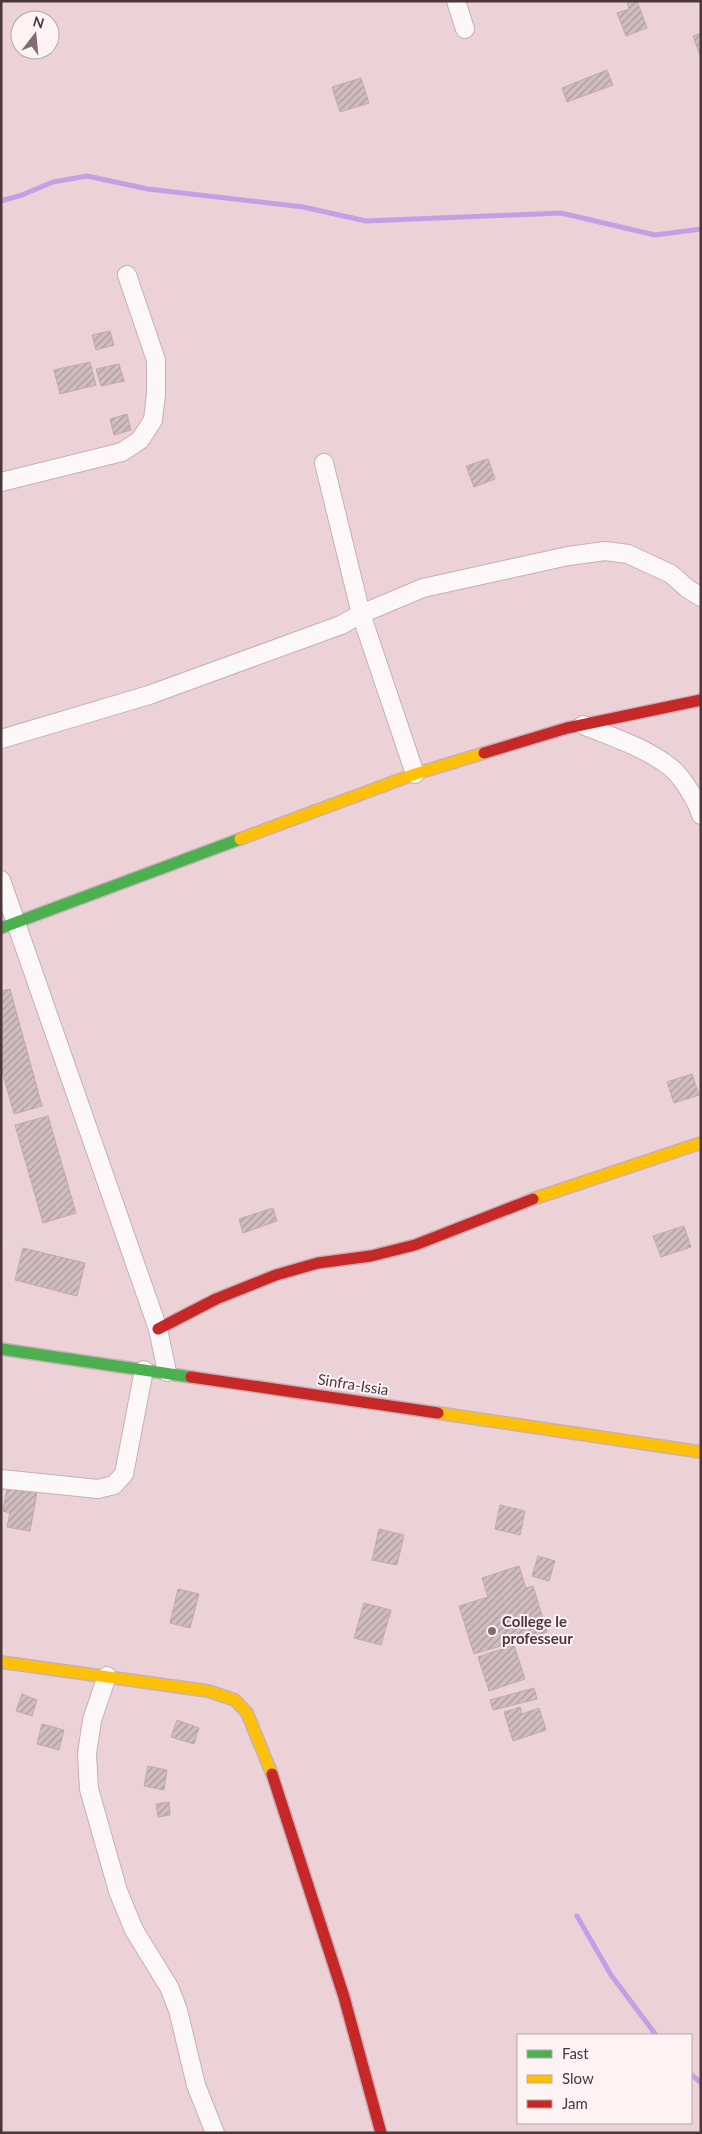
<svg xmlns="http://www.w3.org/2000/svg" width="702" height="2134" font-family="Lato,sans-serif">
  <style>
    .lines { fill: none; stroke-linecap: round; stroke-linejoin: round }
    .stream { stroke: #c79ee5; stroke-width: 5 }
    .building { fill: url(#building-hatch); stroke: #bfaaae }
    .street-casing { stroke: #c6b0b5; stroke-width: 20 }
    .fast-casing { stroke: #c6b0b5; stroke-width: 14 }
    .slow-casing { stroke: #c6b0b5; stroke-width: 14 }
    .jam-casing { stroke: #c6b0b5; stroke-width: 14 }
    .path { stroke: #e1d8d9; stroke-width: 3; stroke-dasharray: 5 2.5; stroke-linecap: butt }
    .street { stroke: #fcf8f9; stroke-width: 18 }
    .fast { stroke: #4caf50; stroke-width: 11 }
    .slow { stroke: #ffc107; stroke-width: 11 }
    .jam { stroke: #c62828; stroke-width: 11 }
    .poi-dot { fill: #836c71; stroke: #fdf3f5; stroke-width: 2 }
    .labels { text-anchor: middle; stroke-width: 4; stroke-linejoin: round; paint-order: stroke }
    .street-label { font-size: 15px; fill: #4b363b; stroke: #fdf3f5 }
    .poi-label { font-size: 15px; font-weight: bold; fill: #4b363b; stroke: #fdf3f5; text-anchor: start }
  </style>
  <defs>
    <pattern id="building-hatch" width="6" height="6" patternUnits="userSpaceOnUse" patternTransform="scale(1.25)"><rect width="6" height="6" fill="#d1bcbf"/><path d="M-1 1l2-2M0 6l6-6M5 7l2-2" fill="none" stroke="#ac9a9c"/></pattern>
  </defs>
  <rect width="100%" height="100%" fill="#ecd1d6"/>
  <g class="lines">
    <g class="stream">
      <path d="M1,201l21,-6 31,-13 34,-6 61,13 155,18 63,14 195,-8 94,22 46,-6"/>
      <path d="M577,1916l34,59 45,60"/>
      <path d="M691,2074l10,9"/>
    </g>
  </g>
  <g class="building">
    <path d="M632,1h5l10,27 -21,8 -9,-23 12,-4 -2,-6z"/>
    <path d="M701,33v25l-8,-22z"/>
    <path d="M607,70l6,15 -46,17 -5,-14z"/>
    <path d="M361,78l8,25 -29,9 -8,-25z"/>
    <path d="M110,331l4,14 -18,5 -4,-15z"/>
    <path d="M90,362l6,23 -36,9 -6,-24z"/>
    <path d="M119,364l5,17 -23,5 -5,-17z"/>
    <path d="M127,414l4,16 -17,5 -4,-16z"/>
    <path d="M488,459l7,20 -21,8 -8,-21z"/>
    <path d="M10,989l32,117 -28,8 -13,-47v-76z"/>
    <path d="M692,1074l7,21 -25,8 -7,-21z"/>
    <path d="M48,1116l28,97 -33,10 -28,-98z"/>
    <path d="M273,1208l4,13 -34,12 -4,-14z"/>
    <path d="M684,1226l7,21 -30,10 -8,-21z"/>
    <path d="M23,1248l62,15 -8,33 -62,-16z"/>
    <path d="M8,1482l30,5 -8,44 -23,-4 3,-14 -7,-2z"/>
    <path d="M500,1505l25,6 -5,24 -25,-6z"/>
    <path d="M379,1529l25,6 -7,30 -25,-5z"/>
    <path d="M538,1556l17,5 -6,20 -17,-5z"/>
    <path d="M519,1566l7,22 7,-2 14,46 -73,22 -15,-48 29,-9 -6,-19z"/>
    <path d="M178,1589l21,5 -9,34 -20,-5z"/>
    <path d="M364,1603l27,7 -10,35 -27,-7z"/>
    <path d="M514,1645l11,34 -36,12 -11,-34z"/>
    <path d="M534,1688l3,11 -44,11 -3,-10z"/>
    <path d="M22,1694l15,6 -5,16 -16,-5z"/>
    <path d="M520,1707l2,7 17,-6 7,22 -33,11 -9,-29z"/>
    <path d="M177,1720l22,8 -5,16 -23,-7z"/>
    <path d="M42,1724l22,6 -5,20 -22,-6z"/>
    <path d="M148,1766l19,4 -3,20 -20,-4z"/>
    <path d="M169,1802l1,13 -12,2 -2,-13z"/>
  </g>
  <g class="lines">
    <g class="street-casing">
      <g id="street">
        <path d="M456,1l9,28"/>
        <path d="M324,463l37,151 62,-26 145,-32 37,-5 23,3 43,20 17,15 13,8"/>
        <path d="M1,482l121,-30 18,-12 13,-20 3,-26v-34l-29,-85"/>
        <path d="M583,725c29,12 62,22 87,42 12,9 27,34 31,48"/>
        <path d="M1,739l148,-44 192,-70 20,-11 54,160"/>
        <path d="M1,880l157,449 9,43"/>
        <path d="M1,1479l97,10 16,-4 10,-11 20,-104"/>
        <path d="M107,1676l-15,44 -5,34 2,35 29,102 16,39 35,57 9,23 18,75 19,48"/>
      </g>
    </g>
    <g class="fast-casing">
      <g id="fast">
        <path d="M1,928l239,-89"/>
        <path d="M1,1349l190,28"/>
      </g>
    </g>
    <g class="slow-casing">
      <g id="slow">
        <path d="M240,839l175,-65 69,-21"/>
        <path d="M533,1199l168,-56"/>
        <path d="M438,1413l263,39"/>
        <path d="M1,1662l207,29 27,9 12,13 25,61"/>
      </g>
    </g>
    <g class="jam-casing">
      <g id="jam">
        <path d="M484,753l83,-25 134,-28"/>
        <path d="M158,1329l58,-30 60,-24 42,-12 53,-7 44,-11 118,-46"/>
        <path d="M191,1377l247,36"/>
        <path d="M272,1774l72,223 37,136"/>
      </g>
    </g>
    <path class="path" d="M1,1244l37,-2 82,29"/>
    <use href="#street" class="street"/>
    <use href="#fast" class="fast"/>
    <use href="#slow" class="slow"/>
    <use href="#jam" class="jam"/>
  </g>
  <circle class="poi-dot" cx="492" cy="1631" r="5"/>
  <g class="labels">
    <g class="street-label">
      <text transform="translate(353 1385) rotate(9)" y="5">Sinfra-Issia</text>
    </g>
    <g class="poi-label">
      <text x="502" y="1627">College le<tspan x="502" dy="17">professeur</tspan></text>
    </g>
  </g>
  <rect width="702" height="2134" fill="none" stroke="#4b363b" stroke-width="5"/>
  <rect x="517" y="2034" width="175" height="90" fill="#fdf3f5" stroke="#b6a7ab"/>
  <rect x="527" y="2050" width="25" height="8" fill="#4caf50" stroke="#b6a7ab"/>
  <text x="562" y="2059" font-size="15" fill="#4b363b">Fast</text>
  <rect x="527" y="2075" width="25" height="8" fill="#ffc107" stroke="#b6a7ab"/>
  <text x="562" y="2084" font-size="15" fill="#4b363b">Slow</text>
  <rect x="527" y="2100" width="25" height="8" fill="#c62828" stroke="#b6a7ab"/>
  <text x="562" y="2109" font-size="15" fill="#4b363b">Jam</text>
  <g transform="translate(35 35) rotate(16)"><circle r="24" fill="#fdf3f5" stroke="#b6a7ab"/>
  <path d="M0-4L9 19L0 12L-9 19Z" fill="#836c71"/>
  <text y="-8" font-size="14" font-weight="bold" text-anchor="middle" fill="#4b363b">N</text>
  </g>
</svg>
